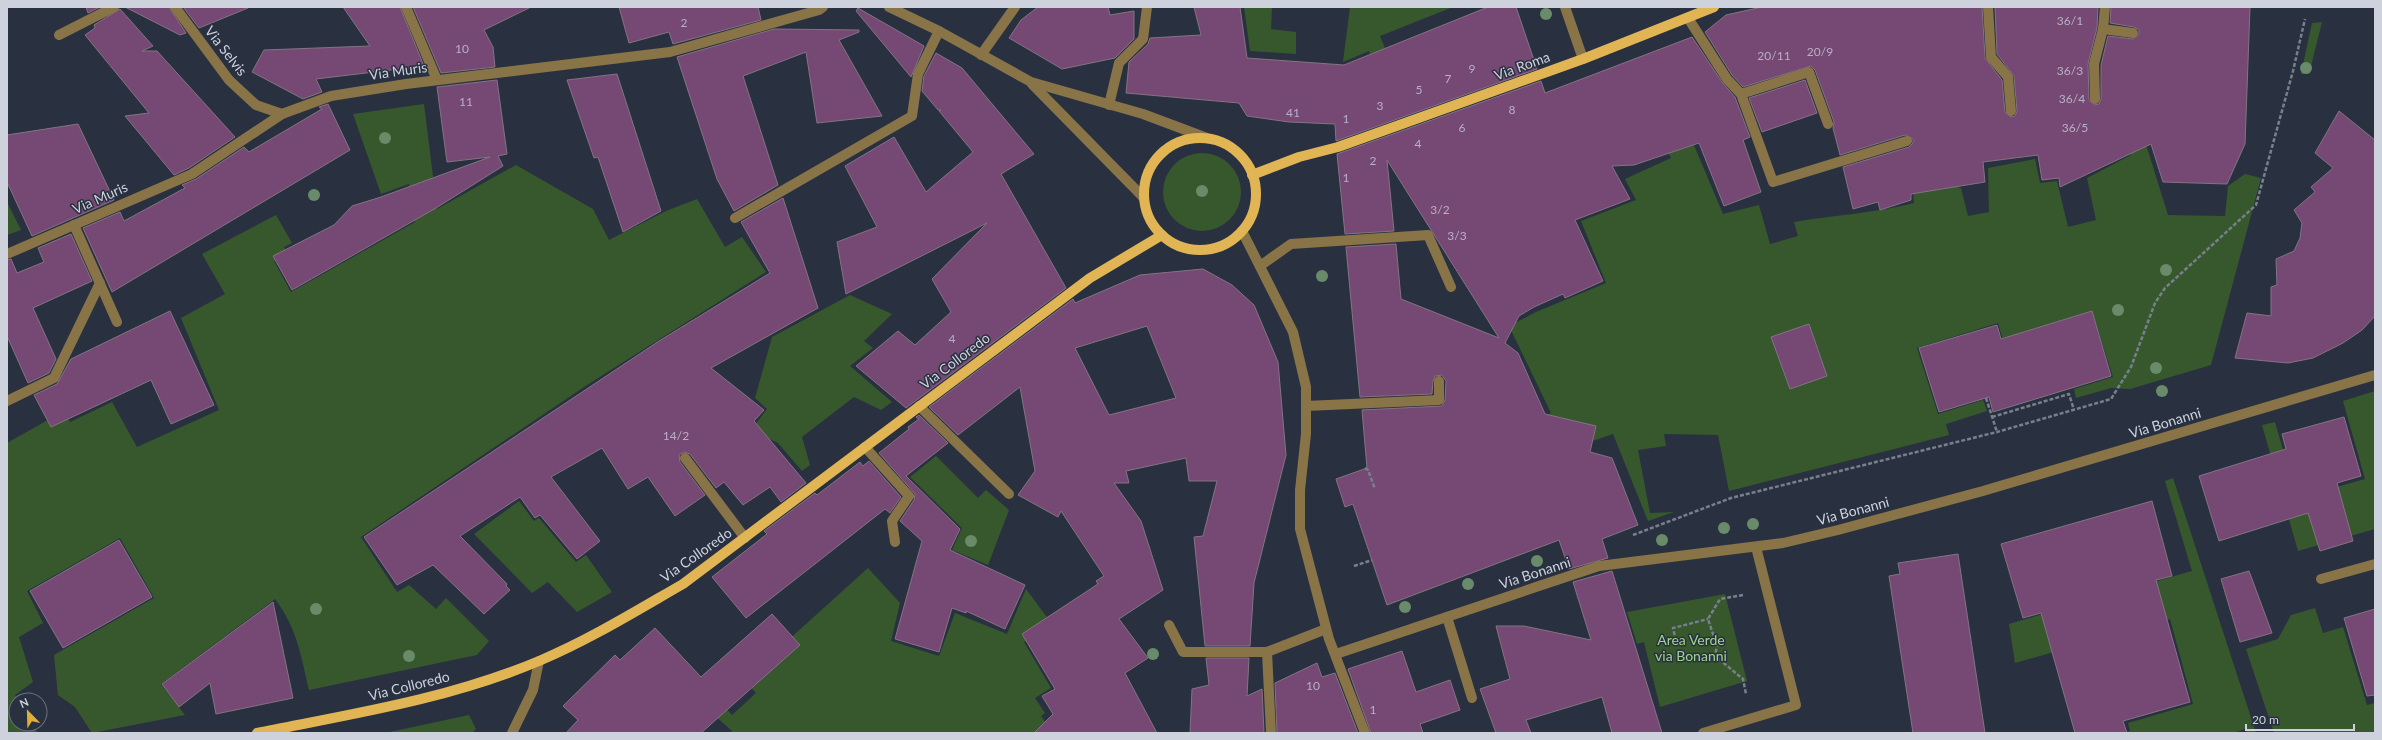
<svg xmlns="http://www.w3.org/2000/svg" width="2382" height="740" font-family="Lato,sans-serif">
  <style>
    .green { fill: #37582d }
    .building { fill: #764975; stroke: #847383; fill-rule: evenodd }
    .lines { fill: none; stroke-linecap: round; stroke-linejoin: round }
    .path { stroke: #79808d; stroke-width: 2.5; stroke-dasharray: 4 2; stroke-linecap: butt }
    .minor { stroke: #897448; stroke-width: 10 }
    .major { stroke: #e1b554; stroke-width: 10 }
    .tree { fill: #698b6a }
    .labels { text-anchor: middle; stroke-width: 3; stroke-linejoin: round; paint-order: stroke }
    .number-label { font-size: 12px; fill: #b7b0c3 }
    .street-label { font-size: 14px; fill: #cdd2dd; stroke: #293141 }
    .park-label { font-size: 14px; fill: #9dd58b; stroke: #293141 }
  </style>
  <rect width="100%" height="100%" fill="#293141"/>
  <g class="green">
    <path d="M1244,7h28l-1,22 25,3v22l-46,-3z"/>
    <path d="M1350,7h103l-73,29 9,22 -15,7 -5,-14 -26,11z"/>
    <path d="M2322,22l-13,52h-8l11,-51z"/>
    <path d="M424,104l13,105 79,-44 77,44 16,31 57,-29 31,-12 28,48 17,-10 24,35 -179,113 -226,152 36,55 12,-7 27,24 10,-11 43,43 -12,14 -168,35c-8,-34 -12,-62 -34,-91l-114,85 24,31 -93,18 -17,-26 -17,-12 -4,-40 100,-57 -34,-60 -93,53 16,32 -24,14 14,45 -18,13 3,5h-2v24h16l5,8 -30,1v-290l57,-32 6,11 42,-20 25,45 82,-37 -38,-92 44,-24 -23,-40 74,-39 16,28 -8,4 4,7 -14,7 17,31 124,-70 -6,-38 -28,10 -28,-80z"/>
    <path d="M1688,131l35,83 36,-9 11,39 28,-8 -4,-14c41,-7 81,-9 120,-19l-2,-23 21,1 28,7 7,28 21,-4 -1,-44 47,-9 5,24 17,-2 11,46 28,-7 -9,-42 44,-23 -4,-10 17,-7 24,77 57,1 3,-30 17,-12 16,4 -50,187 -81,24 -19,-1 -35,10 -2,-9 39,-12 -21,-66 -72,22 6,21 -17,6 -11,-37 -81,25 21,66 45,-14 4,11 -41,13 3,11 -220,56 -11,-56 -54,-1 2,12 -28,4 12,63 24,-1 -26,9 -35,-87 -58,20 -41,-22 37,-19 -42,-87 27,-14 70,-29 -25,-62 55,-21 -11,-21 46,-21 -8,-16z"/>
    <circle cx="1202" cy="192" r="39"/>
    <path d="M7,202l14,28 -14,5z"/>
    <path d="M850,295l42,19 -28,27 9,7 -23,18 42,36 -11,8 -27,-13 -52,40 8,28 -8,6 -24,-28 -27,-13 16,-21 -12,-11 17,-61z"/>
    <path d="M2375,391v138l-77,22 -36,-126 13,-3 22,76 68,-19 -22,-78z"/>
    <path d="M936,456l42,42 8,-8 23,20 -21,55 -36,-15 10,-22 -52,-51z"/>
    <path d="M2173,478l83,255h-9l-2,-4 -12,4h-110l7,-2 -2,-8 65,-19 -23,-85 -155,44 -6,-39 183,-53 -27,-90z"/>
    <path d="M519,501l15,20 5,-3 37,44 10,-7 26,37 -35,20 -29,-30 -16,11 -58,-59z"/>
    <path d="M868,568l32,35 -9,38 48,15 16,-43 52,21 19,-45 26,35 -28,18 27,46 -16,10 10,15 -4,3 12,17h-323l2,-2 -19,-17 10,-9 9,10 24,-22 -12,-13z"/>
    <path d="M1725,594l22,87 -87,26 -16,-65 -7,2 -10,-32z"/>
    <path d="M2315,608l8,25 20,-6 24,78 8,-2v30h-101l-28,-84 32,-10 13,-24z"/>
    <path d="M469,715l7,14 -4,4h-87z"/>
  </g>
  <g class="building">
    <path d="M86,7h14l-12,6z"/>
    <path d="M125,7h44l17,26 -6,2z"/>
    <path d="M183,7h65v1l-49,20z"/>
    <path d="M343,7h57l24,59 -108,13 6,13 -19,7 -51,-27 12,-22 106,-4z"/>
    <path d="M413,7h118l-47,23 9,17 2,20 -54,6z"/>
    <path d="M619,7h139l3,13 -88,24 -4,-12 -40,11z"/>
    <path d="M1038,7h70l2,8 24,-4v28l-19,19 -53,11 -53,-31 12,-18z"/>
    <path d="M1194,7h46l7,51 97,7 144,-58h28l21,62 -201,72 -1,-17 -46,-2 -42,-6 -8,-13 -113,-10 3,-31 19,-18 2,-6 51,-3z"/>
    <path d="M1762,7h220l3,51 17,22 3,32 6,5 4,-1 2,-5 -3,-35 -17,-22 -2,-47h103l-1,21 -9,36 1,36 6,5 4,-1 2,-5v-34l7,-29 25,3 6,-5v-4l-5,-3 -24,-4 1,-16h139l-5,137 -18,40 -64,-2 -12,-38 -91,43 -1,-9 -17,2 -4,-25 -55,7 2,20 -74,12v6l-31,10 -2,-8 -25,7 -10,-42 66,-20 4,-4v-4l-8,-4 -65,20 -7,-27 1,-6 -19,-52 -4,-4 -68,21 -11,-12 -27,-43 21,-17z"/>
    <path d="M858,8l66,38 -13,31 -55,-66z"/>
    <path d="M120,9l33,37 -11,5h15l78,86 -46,31 -15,7 -49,-59 24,-3 -64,-78 10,-7 -1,-3z"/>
    <path d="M774,29l85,1v2l-20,8 43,76 -65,7 -11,-71 -63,24 35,109 -44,26 -17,-32 -40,-122z"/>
    <path d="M1692,37l30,45 13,15 15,40 -7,3 18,52 -37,14 -25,-63 -65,22 -22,1 18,33 -55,21 28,61 -38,17 -2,-4 -29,13 -15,9 -14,27 13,10 27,61 51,12 -6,26 22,6 26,67 -36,14 6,19 -39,11 -10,-29 -172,65 -34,-101 -8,3 -9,-28 31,-11 -5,-58 80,-4 3,-6 1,-19 -4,-6 -7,1 -2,5 -1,13 -72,3 -14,-150 50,-3 5,55 98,39 -112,-178 7,71 -49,3 -8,-80 204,-73 4,12z"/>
    <path d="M936,53l26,15 72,86 -33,20 65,114 -160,120 -50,-42 42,-35 17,14 36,-33 -19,-33 55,-56 -141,71 -9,-52 40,-15 -32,-61 49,-29 32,55 47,-40 -34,-41 2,-1h-3l-16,-19 2,-15z"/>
    <path d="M617,74l44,137 -38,21 -25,-75 -4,1 -27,-78z"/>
    <path d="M497,80l10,74 -9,2 5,10 -67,42 -144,82 -19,-34 61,-31 18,-19 29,-9 109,-40 -43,5 -10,-75z"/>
    <path d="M1805,80l12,33 -55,19 -13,-34z"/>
    <path d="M328,104l22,46 -238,142 -29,-64 37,-16 4,9 61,-33 -3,-3 14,-6 48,-32 5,5 73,-43 -3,-2z"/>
    <path d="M2339,111l36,29v176l-13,14 -19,13 -30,15 -25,5 -53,-5 12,-45 24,3v-29l6,-2 -1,-26 18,-8 6,-13 2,-15 -8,-13 21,-18 -4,-5 22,-19 -18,-15z"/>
    <path d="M78,124l36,76 -82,36 -25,-54v-47z"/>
    <path d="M783,198l35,110 -107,60 53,42 -10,11 52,62 -25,19 -11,-15 -27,18 -19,-23 -8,6 -26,-34 -6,-2 -5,3 1,7 25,33 -30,21 -27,-39 -20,12 -26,-41 -51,29 49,64 -23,18 -37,-44 -5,3 -15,-21 -60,39 47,48 -1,2 4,4 -26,24 -51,-49 -36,20 -33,-48 295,-196 111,-68 -29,-51z"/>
    <path d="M71,234l21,47 -59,27 23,51 -7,14 -21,10 -21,-47v-76l4,-1 6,14 27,-11 -6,-14z"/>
    <path d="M1203,269l29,16 22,20 24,57 8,93 -32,128 -4,63h-45l-11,-109 9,-1 14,-55h-28l-3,-23 -60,13 3,12h-15l27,38 22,69 -44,29 29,39 -23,15 32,60h-123l19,-19 -11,-18 13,-7 -33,-55 76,-50 -2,-3 8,-5 -43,-65 -3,6 -40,-22 17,-24 -15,-84 -62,48 -29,-28 144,-108 2,4 65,-28zM1147,326l29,72 -67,17 -34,-67z"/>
    <path d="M170,311l44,94 -43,19 -20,-44 -100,47 -17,-32 23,-11 14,-25z"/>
    <path d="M2092,311l19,65 -118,36 -4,-15 -50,15 -20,-64 78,-23 4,14z"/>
    <path d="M1809,324l18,52 -37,13 -19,-52z"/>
    <path d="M919,415l29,28 -42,33 54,53 -10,21 75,35 -20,44 -39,-18v2l-14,-5 -13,44 -44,-13 27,-98 -22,-20 14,-21 1,-6 -36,-41 30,-24 -1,-2 11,-8 -3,-2z"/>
    <path d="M2344,417l17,59 -24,7 16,58 -33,10 -12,-38 -89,28 -20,-65 87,-27 -4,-15z"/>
    <path d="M869,461l32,36 -11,16 -5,-4 -139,109 -34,-41 55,-43 -3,-3 51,-38 2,2 43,-33 3,4z"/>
    <path d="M2152,501l20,75 -16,4 34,122 -67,19 4,12h-52l-34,-120 -18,5 -22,-74z"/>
    <path d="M119,540l33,57 -89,51 -33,-57z"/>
    <path d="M1958,554l27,179h-72l-24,-157 11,-2 -2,-11z"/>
    <path d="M1612,571l50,162h-50l-10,-36 -76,23 5,13h-35l-16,-44 30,-10 -14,-53h28l67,14 -18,-58z"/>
    <path d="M2249,571l23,62 -32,9 -19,-63z"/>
    <path d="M273,602l20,96 -77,16 -6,-31 -31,24 -17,-23z"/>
    <path d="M2375,609v86l-8,1 -23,-78z"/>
    <path d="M772,614l28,31 -99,88h-135l12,-13 -15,-14 52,-51 5,5 35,-32 46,49z"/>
    <path d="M1402,651l14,41 34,-12 10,30 -40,14 3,9h-52l-23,-64z"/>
    <path d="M1206,658h43l-2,38 15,-7 2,44h-74l2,-44 17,-4z"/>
    <path d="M1317,663l5,14 13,-4 23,60h-81l-2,-50z"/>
  </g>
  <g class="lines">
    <g class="path">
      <path d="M1986,398l11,34"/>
      <path d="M1992,417l77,-23 5,16"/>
      <path d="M1365,468l3,2 7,19"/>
      <path d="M1633,535l98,-37 266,-66 114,-33 20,-32 24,-64 10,-15 91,-83 37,-134 12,-52"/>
      <path d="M1354,566l18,-6"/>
      <path d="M1743,595l-23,4 -12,20 9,27 -2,10 28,23 3,15"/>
      <path d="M1676,641l-3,-13 35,-9"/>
    </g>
    <g class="minor">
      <path d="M175,7l54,73 27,25 26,9"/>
      <path d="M406,7l31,73"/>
      <path d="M889,7l50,24 92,51 112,32 64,24"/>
      <path d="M1565,7l18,52"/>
      <path d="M1988,7l3,50 17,20 3,34"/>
      <path d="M2105,7l-2,22 30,4"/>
      <path d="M1688,18l39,61 14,15 32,88 134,-41"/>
      <path d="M59,35l55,-28"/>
      <path d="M981,55l34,-48"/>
      <path d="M1032,84l112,114"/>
      <path d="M1741,94l68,-22 19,52"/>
      <path d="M2095,99l-1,-35 9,-35"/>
      <path d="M1109,105l10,-42 24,-24 4,-32"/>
      <path d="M735,218l177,-102 6,-42 21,-43"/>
      <path d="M74,225l43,97"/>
      <path d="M1242,231l51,101 13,55v47l-6,56v39l29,110 36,94"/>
      <path d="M7,254l185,-80 90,-60 49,-18 75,-12 264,-32 149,-42 4,-3"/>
      <path d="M1260,266l31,-22 137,-9 23,52"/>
      <path d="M7,401l47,-23 46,-95"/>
      <path d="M919,406l90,88"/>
      <path d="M1306,406l133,-6v-19"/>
      <path d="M865,447l44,49 -17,25 3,21"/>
      <path d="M685,458l60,80"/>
      <path d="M2321,579l54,-15"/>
      <path d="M1447,617l25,81"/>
      <path d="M1169,625l14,27h84"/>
      <path d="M1336,654l263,-88 184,-23 55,-13 145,-39 392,-116"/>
      <path d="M512,733l21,-43 6,-29"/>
      <path d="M1271,733l-4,-81 59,-23"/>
      <path d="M1703,733l93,-28 -40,-158"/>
    </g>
    <g class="major">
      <circle cx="1200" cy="194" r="56"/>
      <path d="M1252,175l47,-18 39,-10 245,-88 131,-52"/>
      <path d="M257,733c95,-19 192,-34 282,-72 50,-21 97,-50 144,-77l407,-306 72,-43"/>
    </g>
  </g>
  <g class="tree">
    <circle cx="1546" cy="14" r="6"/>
    <circle cx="2306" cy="68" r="6"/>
    <circle cx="385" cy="138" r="6"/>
    <circle cx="1202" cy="191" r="6"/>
    <circle cx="314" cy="195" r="6"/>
    <circle cx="2166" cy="270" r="6"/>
    <circle cx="1322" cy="276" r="6"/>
    <circle cx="2118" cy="310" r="6"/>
    <circle cx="2156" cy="368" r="6"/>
    <circle cx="2162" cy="391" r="6"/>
    <circle cx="1753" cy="524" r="6"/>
    <circle cx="1724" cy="528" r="6"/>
    <circle cx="1662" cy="540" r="6"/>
    <circle cx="971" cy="541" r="6"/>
    <circle cx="1537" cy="561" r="6"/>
    <circle cx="1468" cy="584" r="6"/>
    <circle cx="1405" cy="607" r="6"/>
    <circle cx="316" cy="609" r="6"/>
    <circle cx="1153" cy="654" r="6"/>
    <circle cx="409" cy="656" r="6"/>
  </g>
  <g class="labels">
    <g class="number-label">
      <text x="2070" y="25">36/1</text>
      <text x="684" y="27">2</text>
      <text x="462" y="53">10</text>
      <text x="1820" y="56">20/9</text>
      <text x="1774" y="60">20/11</text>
      <text x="1472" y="73">9</text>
      <text x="2070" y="75">36/3</text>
      <text x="1448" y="83">7</text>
      <text x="1419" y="94">5</text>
      <text x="2072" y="103">36/4</text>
      <text x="466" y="106">11</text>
      <text x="1380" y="110">3</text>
      <text x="1512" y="114">8</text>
      <text x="1293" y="117">41</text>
      <text x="1346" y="123">1</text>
      <text x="1462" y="132">6</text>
      <text x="2075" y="132">36/5</text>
      <text x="1418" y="148">4</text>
      <text x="1373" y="165">2</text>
      <text x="1346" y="182">1</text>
      <text x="1440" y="214">3/2</text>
      <text x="1457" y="240">3/3</text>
      <text x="952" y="343">4</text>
      <text x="676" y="440">14/2</text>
      <text x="1313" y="690">10</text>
      <text x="1373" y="714">1</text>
    </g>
    <g class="street-label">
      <text transform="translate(226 51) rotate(52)" y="5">Via Selvis</text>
      <text transform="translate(1522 66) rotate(-20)" y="5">Via Roma</text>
      <text transform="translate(398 71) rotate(-8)" y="5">Via Muris</text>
      <text transform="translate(100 198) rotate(-24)" y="5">Via Muris</text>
      <text transform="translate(955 361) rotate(-37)" y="5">Via Colloredo</text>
      <text transform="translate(2165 423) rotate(-17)" y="5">Via Bonanni</text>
      <text transform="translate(1853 511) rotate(-15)" y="5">Via Bonanni</text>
      <text transform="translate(696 555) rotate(-35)" y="5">Via Colloredo</text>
      <text transform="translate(1535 573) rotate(-18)" y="5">Via Bonanni</text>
      <text transform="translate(409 686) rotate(-14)" y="5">Via Colloredo</text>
    </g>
    <g class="park-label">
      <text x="1691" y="645">Area Verde<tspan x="1691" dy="16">via Bonanni</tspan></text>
    </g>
  </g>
  <rect width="2382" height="740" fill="none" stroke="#cdd2dd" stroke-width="16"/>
  <g transform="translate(28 712) rotate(337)"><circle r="19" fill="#293141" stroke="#6b717f"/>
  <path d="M0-3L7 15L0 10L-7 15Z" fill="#e0b034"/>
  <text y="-6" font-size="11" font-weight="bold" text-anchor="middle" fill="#cdd2dd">N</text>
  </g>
  <path d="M2246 724v6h108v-6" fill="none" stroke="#cdd2dd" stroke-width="2"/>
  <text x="2252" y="724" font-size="12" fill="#cdd2dd" stroke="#293141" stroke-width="3" paint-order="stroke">20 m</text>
</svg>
